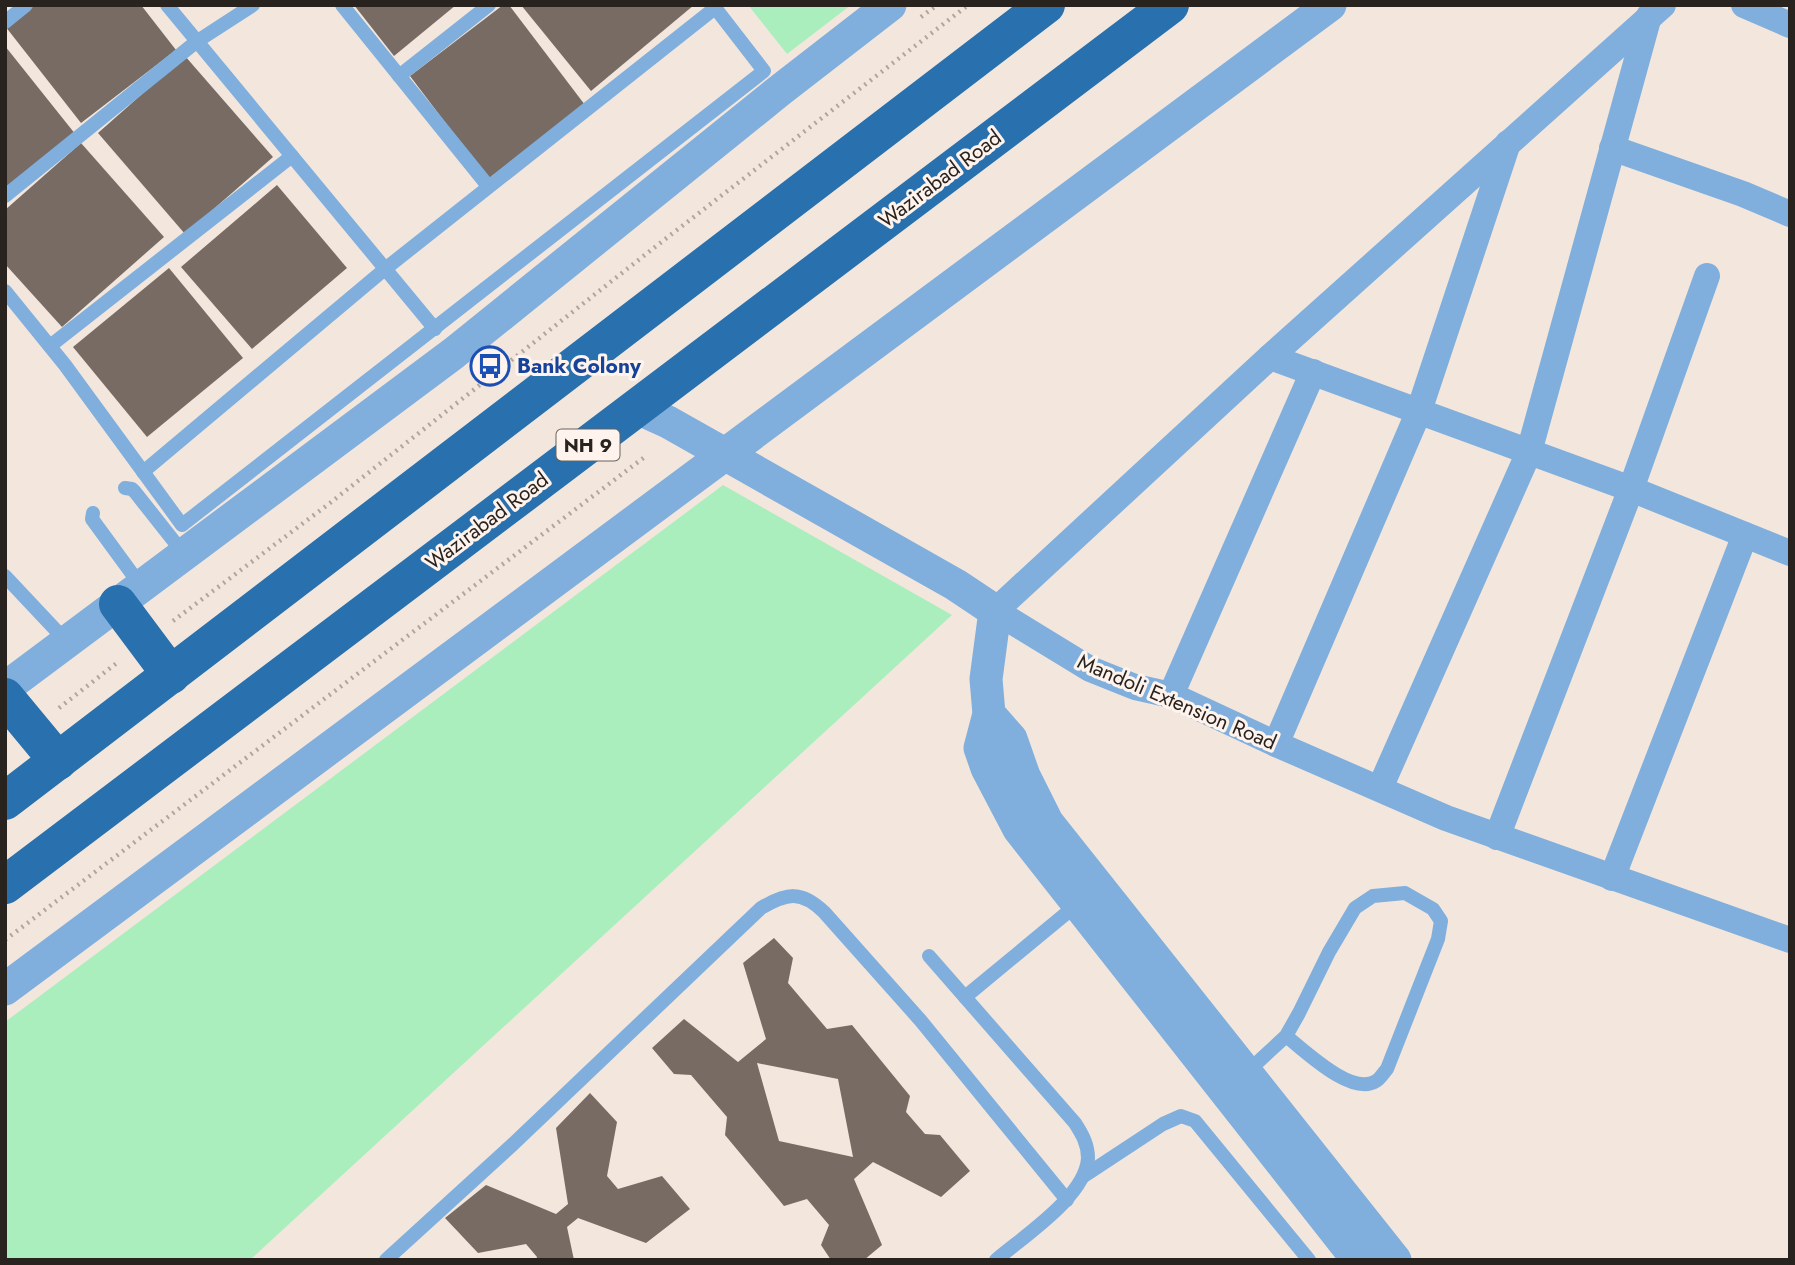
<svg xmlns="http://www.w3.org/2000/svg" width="1795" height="1265" font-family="Jost,sans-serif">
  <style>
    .green { fill: #abeebd }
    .building { fill: #776b63; fill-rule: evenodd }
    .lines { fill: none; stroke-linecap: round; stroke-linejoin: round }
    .path { stroke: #b0a69e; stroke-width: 4.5; stroke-dasharray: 2 5; stroke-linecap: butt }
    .service { stroke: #80afdd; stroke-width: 14 }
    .minor { stroke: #80afdd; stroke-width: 26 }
    .tertiary { stroke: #80afdd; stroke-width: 33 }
    .trunk { stroke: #2870ae; stroke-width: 38 }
    .labels { text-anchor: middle; stroke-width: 6; stroke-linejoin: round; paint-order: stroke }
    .shield { fill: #fff4ed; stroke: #68625d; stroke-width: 2 }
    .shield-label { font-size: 19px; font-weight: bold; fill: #28231f }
    .street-label { font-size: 21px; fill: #28231f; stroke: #fff4ed }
    .transit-label { font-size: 21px; font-weight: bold; fill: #164399; stroke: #fff4ed; text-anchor: start }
  </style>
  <rect width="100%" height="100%" fill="#f3e7dd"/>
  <g class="green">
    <path d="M748,5h103l-64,49z"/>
    <path d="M723,485l229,130 -702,645h-245v-238z"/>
  </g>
  <g class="building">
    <path d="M31,5h110l35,45 -95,73 -76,-97z"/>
    <path d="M354,5h102l-62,51z"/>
    <path d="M503,5h6l76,100 -97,74 -78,-103z"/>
    <path d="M521,5h173l-103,86z"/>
    <path d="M5,46l71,89 -71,56z"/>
    <path d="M185,56l88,101 -88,77 -87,-101z"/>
    <path d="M81,143l83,94 -102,90 -57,-63v-54z"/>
    <path d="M277,185l70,83 -95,81 -71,-82z"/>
    <path d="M169,268l74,90 -96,79 -74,-90z"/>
    <path d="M774,938l19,20 -5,25 39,46 25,-4 58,71 -4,16 19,22 15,1 30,36 -29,26 -68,-35 -19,17 28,66 -18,15h-33l-10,-15 8,-20 -22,-26 -23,7 -59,-71 2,-18 -36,-42 -17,-1 -22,-26 32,-29 54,43 28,-23 -23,-76zM757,1063l81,16 15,78 -74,-16z"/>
    <path d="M590,1093l27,29 -10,54 11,13 44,-13 28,33 -44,34 -68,-25 -11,9 7,33h-38l1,-3 -11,-13 -48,9 -33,-35 41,-33 70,29 12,-10 -12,-76z"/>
  </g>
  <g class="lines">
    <g class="path">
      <path d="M921,17l16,-12"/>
      <path d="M173,621l157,-118 325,-256 313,-242"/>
      <path d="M59,708l59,-46"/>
      <path d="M5,940l641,-484"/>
    </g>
    <g class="service">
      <path d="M167,5l268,324"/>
      <path d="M342,5l146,181"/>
      <path d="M5,22l21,-17"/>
      <path d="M399,76l90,-71"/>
      <path d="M5,196l191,-154 57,-37"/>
      <path d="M5,291l60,74 117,160 582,-454 -51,-66"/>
      <path d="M50,346l242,-190"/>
      <path d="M143,472l242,-203 330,-261"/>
      <path d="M125,488l7,1 3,3 49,62"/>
      <path d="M93,513l-1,6 49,67"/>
      <path d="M5,576l62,66"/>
      <path d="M929,956l146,167c7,11 13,21 13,35 -2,38 -64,78 -92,102"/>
      <path d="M965,997l115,-95"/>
      <path d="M1246,1073l40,-37 13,-23 30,-61 26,-44 18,-12 32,-3 28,16 8,12 -3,18 -51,130c-3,3 -7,10 -11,12 -24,16 -72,-31 -90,-45"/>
      <path d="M1084,1176l79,-52 18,-8 14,5 114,139"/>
      <path d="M386,1260l125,-114 250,-238c26,-15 40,-18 63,4l97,109 146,179"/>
    </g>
    <g class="minor">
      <path d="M1663,5l-393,352 -275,254 95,58 45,18 36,8 105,49 170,74 344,122"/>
      <path d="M1744,5l46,20"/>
      <path d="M1612,148l131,46 47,20"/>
      <path d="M1270,357l361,132 159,64"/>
      <path d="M1171,695l142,-323"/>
      <path d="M1276,744l143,-333 89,-268"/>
      <path d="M1380,788l149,-336 120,-436"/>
      <path d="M1497,837l134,-348 76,-213"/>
      <path d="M1612,878l133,-343"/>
    </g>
    <g class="tertiary">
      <path d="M637,408l31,14 288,163 39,26 -9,68 3,35 -9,34 7,20 32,61 339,431"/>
      <path d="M5,688l449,-335 325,-262 111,-86"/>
      <path d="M989,714l22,25 13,37 23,46 348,438"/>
      <path d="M5,989l1325,-984"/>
    </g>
    <g class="trunk">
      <path d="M118,604l53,71"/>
      <path d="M5,697l53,64"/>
      <path d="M5,801l1041,-796"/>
      <path d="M5,885l1165,-880"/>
    </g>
  </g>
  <defs>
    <g id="bus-ring" transform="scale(2.0125)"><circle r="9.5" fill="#fff4ed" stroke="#1a4fb4" stroke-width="1.5"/><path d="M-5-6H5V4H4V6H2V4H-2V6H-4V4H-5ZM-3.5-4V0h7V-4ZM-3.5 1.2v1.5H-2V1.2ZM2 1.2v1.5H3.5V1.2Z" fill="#1a4fb4"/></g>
  </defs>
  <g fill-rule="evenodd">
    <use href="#bus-ring" x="490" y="366"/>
  </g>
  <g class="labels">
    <rect class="shield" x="556.5" y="429.5" width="63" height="31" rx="5"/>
    <g class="shield-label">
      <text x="588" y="452">NH 9</text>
    </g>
    <g class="street-label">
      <text transform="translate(940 179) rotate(-37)" y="7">Wazirabad Road</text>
      <text transform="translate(487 521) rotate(-37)" y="7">Wazirabad Road</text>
      <text transform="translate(1177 702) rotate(23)" y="7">Mandoli Extension Road</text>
    </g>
    <g class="transit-label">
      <text x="517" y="373">Bank Colony</text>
    </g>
  </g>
  <rect width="1795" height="1265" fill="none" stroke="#28231f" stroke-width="14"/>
</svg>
